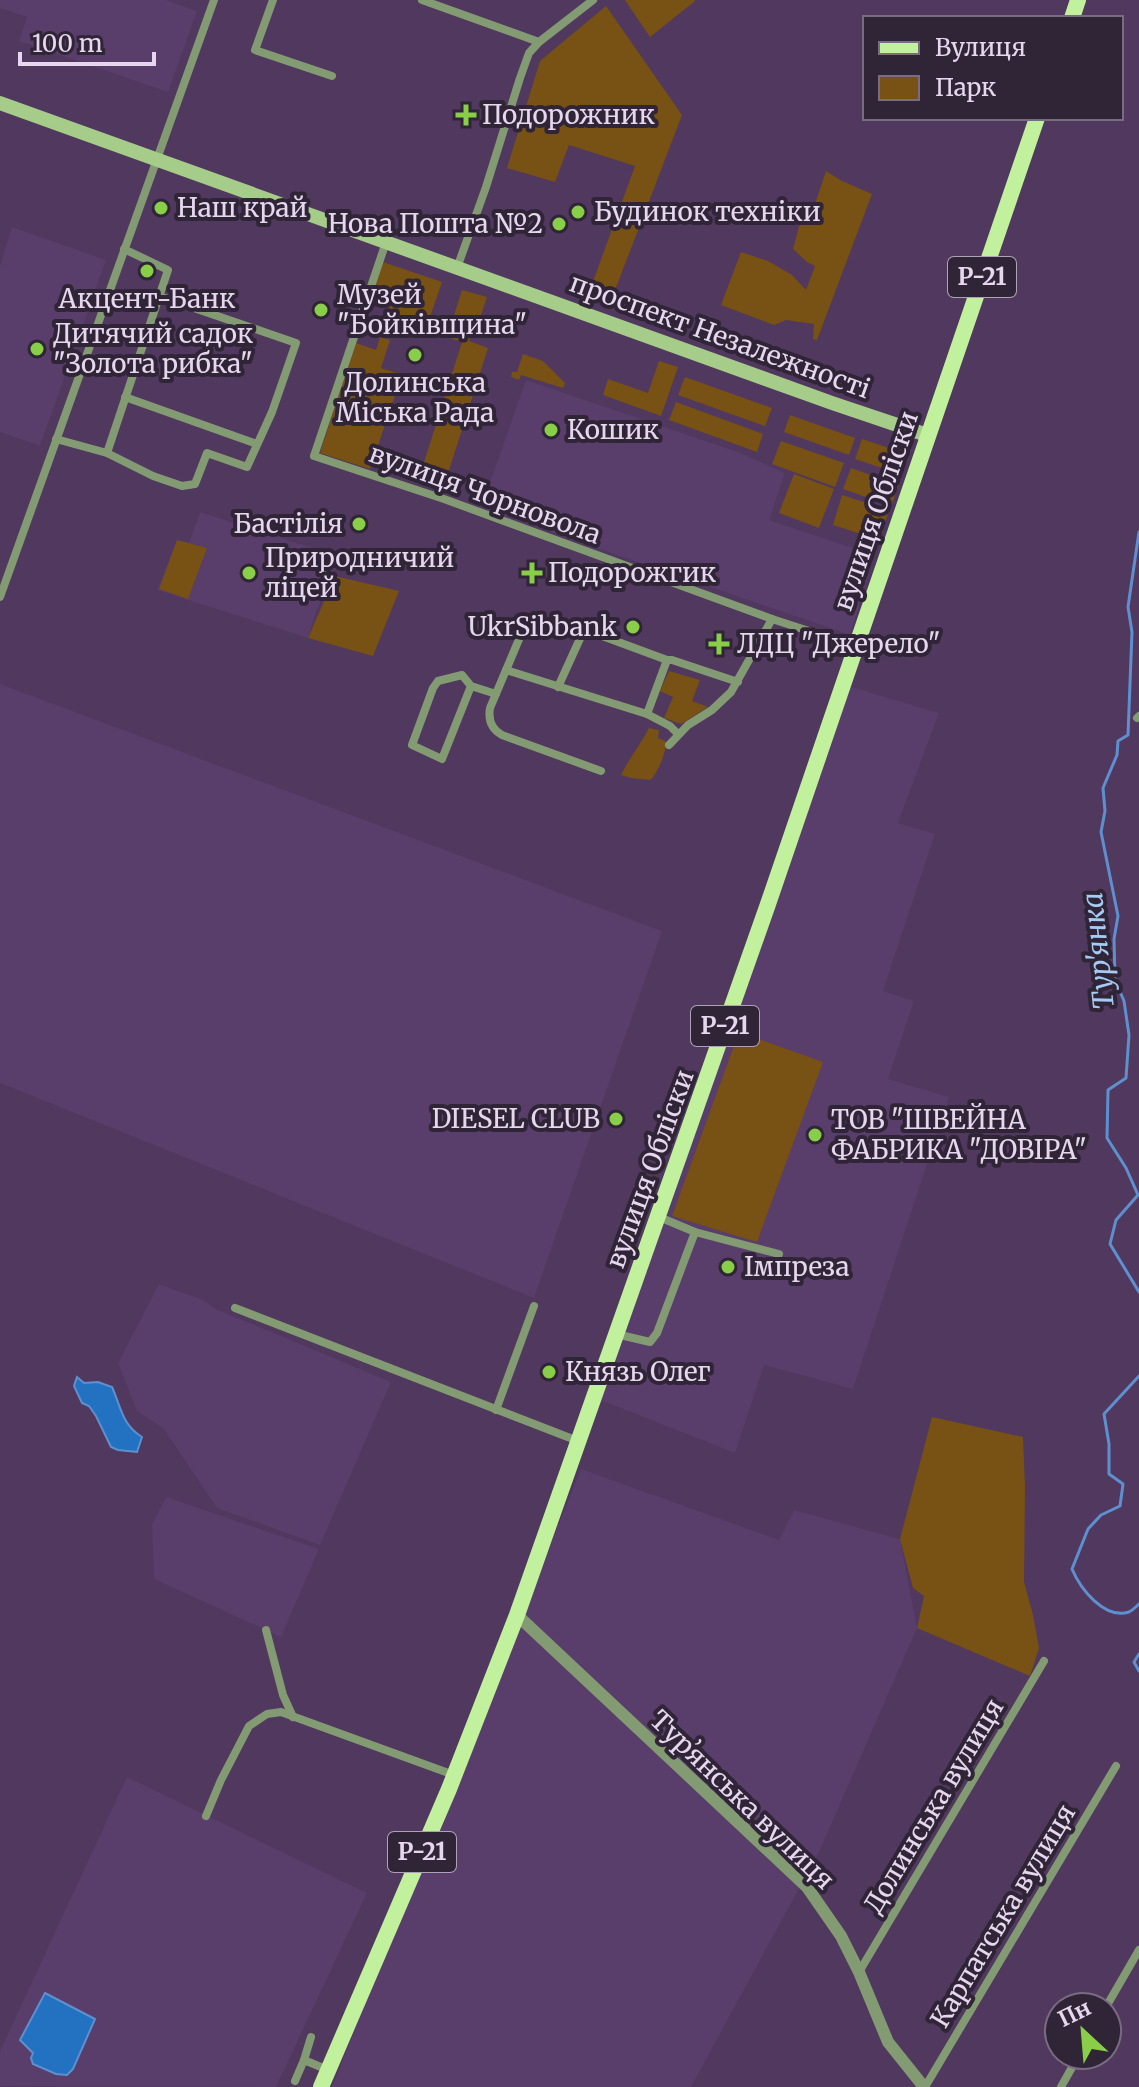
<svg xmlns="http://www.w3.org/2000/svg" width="1139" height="2087" font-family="Merriweather,serif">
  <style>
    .built { fill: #593d6a }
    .green { fill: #785114 }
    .water { fill: #2372c1; stroke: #5e90cf; stroke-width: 2 }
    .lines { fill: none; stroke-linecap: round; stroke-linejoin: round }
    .stream { stroke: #5e90cf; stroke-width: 3 }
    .minor { stroke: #839b72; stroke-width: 8 }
    .tertiary { stroke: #839b72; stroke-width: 12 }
    .secondary { stroke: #a6cc8a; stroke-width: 14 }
    .primary { stroke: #c1f19c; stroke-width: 16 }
    .poi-dot { fill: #89ce48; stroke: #302537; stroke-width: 3 }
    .labels { text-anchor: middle; stroke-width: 8; stroke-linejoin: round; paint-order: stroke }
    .shield { fill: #302537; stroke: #afa2b8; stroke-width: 2 }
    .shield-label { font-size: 24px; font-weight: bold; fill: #e6d7ef }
    .poi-label { font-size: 26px; fill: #e6d7ef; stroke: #302537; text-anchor: start }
    .street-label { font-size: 26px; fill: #e6d7ef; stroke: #302537 }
    .water-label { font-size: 28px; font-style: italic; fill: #a6caf3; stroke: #302537 }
  </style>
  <rect width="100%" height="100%" fill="#50385e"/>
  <g class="built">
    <path d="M0,0h166l31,11 -29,81 -149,-51 8,-24 -27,-9z"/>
    <path d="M12,227l94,33 -66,186 -40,-14v-166z"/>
    <path d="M526,380l212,72 47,21 -16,47 106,35 -25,80 -369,-127z"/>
    <path d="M200,512l141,45 -25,55 -8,26 -151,-48 20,-50 12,3z"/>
    <path d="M0,684l662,247 -128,367 -534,-215z"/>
    <path d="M848,686l91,27 -41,110 37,11 -52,157 31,10 -26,78 61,18 -96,292 -89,-24 -29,88 -135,-53z"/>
    <path d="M159,1284l44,16 13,9 175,73 -71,163 -103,-37 -53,-79 -27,-18 -19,-48z"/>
    <path d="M581,1469l198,71 15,-30 106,29 17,89 -97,222 -129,237h-359z"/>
    <path d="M166,1497l153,52 -38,88 -127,-58 -2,-55z"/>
    <path d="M127,1777l240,116 -91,194 -276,-1v-35z"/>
  </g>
  <g class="green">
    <path d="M625,0h69l1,1 -45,36z"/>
    <path d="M606,6l76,109 -73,191 -22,-8 48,-132 -66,-21 -14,37 -48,-14 33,-107z"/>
    <path d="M826,171l16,10 30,13 -55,146 -4,-1 1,-15 -28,-4 -12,5 -53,-20 20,-53 27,9 24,14 14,15 9,-24 -8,-4 -14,-13 7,-26 13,-13z"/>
    <path d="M383,262l59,20 -16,47 -39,-13 4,-14 -19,-6z"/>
    <path d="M462,290l25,7 -12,37h-4l-2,7 19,7 -44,138 -25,-8 43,-136 -15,-5z"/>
    <path d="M380,337l10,3 -9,28 21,7 -32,94 -50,-16 36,-110 20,7z"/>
    <path d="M523,354l20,7 22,22 -2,5 -42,-13 -2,5 -8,-3 1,-5h5z"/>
    <path d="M659,361l19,6 -17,49 -58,-21 5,-16 40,14z"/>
    <path d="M685,377l87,31 -7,18 -87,-31z"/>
    <path d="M676,402l87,32 -6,18 -88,-32z"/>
    <path d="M790,415l65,23 -6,17 -65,-23z"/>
    <path d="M862,439l45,15 -7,20 -45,-15z"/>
    <path d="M781,441l63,22 -9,24 -63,-23z"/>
    <path d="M851,468l48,17 -8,21 -48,-17z"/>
    <path d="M794,474l40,15 -15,39 -40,-15z"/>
    <path d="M842,495l47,15 -9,30 -47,-15z"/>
    <path d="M177,540l30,8 -19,51 -29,-10z"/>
    <path d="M335,576l64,15 -26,65 -65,-18z"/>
    <path d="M669,671l31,9 -8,21 16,6 -27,17 -17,-6 9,-21 -13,-6z"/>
    <path d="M649,728l10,2 -1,8 9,4c-3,14 -7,26 -16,38l-20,-2 -10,-3c8,-17 20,-31 28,-47z"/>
    <path d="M739,1032l84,30 -66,180 -85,-26z"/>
    <path d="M932,1417l91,20 2,50 -1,95 9,33 6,33 -9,28 -113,-48 7,-32 -11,-8 -13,-49z"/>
  </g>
  <g class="water">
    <path d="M77,1377l7,6 14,-1 14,5c9,20 10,38 30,50l-5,15 -19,-2 -7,-3 -15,-31 -7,-10 -7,-3 -8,-17z"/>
    <path d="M45,1993l50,26 -22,50 -6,6 -11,-1 -23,-10 -2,-6 2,-5 -13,-13z"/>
  </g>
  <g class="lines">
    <g class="stream">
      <path d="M1139,532l-11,75 4,25 -4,103 -10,6 -1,14 -14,33 2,23 -4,21 17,84 -4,23 1,41 9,21 5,34 -3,43 -18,12 -1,48 19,30 12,27 -22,25 -6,24 29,48"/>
      <path d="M1139,1376l-35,38 5,30v30l14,10 -3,22 -19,9 -13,14 -16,40c8,19 32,51 57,43 2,-1 8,-6 10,-8"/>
      <path d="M1139,1654l-5,8 5,9"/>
    </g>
    <g class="minor">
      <path d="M273,0l-18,50 77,26"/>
      <path d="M422,0l117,42"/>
      <path d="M386,242l-72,214 130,43 328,120 83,27"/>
      <path d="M457,268l29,-81 34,-109 9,-25 10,-11 54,-42"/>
      <path d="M125,397l132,47"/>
      <path d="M56,439l51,14 61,-183 -44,-21"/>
      <path d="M107,453l46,23 29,10 13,-2 12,-31 40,14 25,-55 24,-69 -137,-47"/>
      <path d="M0,597l214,-597"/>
      <path d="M528,618l-38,90c-2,12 1,21 12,27l99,36"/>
      <path d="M506,670l141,44 20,-54"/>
      <path d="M471,686l-9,-11 -24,6 -5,7 -21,57 30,14 29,-73 25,8"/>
      <path d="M558,687l25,-55 11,1 73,27h5l66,22"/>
      <path d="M647,714l23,12 8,8"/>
      <path d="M1137,718l2,-2"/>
      <path d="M669,745l19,-20 24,-15 19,-18 41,-73"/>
      <path d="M659,1217l36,15 84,22"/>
      <path d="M235,1308l343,133"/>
      <path d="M616,1334l34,8 7,-9 38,-101"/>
      <path d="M496,1410l38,-104"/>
      <path d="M266,1630l17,65 10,22"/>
      <path d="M206,1816l15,-36 28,-54 18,-12 14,-2 173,63"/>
      <path d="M859,1972l185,-311"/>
      <path d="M1106,2007l33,-57"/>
      <path d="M304,2060l7,-23"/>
      <path d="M295,2081l9,-21 24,10"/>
      <path d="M925,2087l191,-321"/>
      <path d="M1061,2087l18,-32"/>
    </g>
    <path class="tertiary" d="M517,1615l290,272 34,49 18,36 29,70 36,45"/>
    <path class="secondary" d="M0,103l832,300 95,32"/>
    <g class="primary">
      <path d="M1072,18l6,-18"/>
      <path d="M321,2087l128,-298 68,-174 250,-708 270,-789"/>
    </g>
  </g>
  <g class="poi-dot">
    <path d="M462 103h8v8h8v8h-8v8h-8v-8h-8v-8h8z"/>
    <circle cx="161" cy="208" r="8"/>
    <circle cx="578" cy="212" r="8"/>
    <circle cx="559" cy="224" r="8"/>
    <circle cx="147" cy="271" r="8"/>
    <circle cx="321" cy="310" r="8"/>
    <circle cx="37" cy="349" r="8"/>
    <circle cx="415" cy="355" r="8"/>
    <circle cx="551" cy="430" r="8"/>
    <circle cx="359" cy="524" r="8"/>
    <circle cx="249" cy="573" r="8"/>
    <path d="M528 561h8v8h8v8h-8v8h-8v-8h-8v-8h8z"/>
    <circle cx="633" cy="627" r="8"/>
    <path d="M715 632h8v8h8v8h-8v8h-8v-8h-8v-8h8z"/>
    <circle cx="616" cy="1119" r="8"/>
    <circle cx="815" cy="1135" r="8"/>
    <circle cx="728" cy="1267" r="8"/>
    <circle cx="549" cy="1372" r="8"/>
  </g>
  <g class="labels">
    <g class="shield">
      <rect x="948" y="257" width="68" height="40" rx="6"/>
      <rect x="691" y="1006" width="68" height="40" rx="6"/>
      <rect x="388" y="1832" width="68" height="40" rx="6"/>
    </g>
    <g class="shield-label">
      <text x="982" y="285">Р-21</text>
      <text x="725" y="1034">Р-21</text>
      <text x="422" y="1860">Р-21</text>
    </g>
    <g class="poi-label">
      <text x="482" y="124">Подорожник</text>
      <text x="177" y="217">Наш край</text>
      <text x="594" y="221">Будинок техніки</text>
      <text x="543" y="233" text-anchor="end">Нова Пошта №2</text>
      <text x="337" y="304">Музей<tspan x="337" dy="30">"Бойківщина"</tspan></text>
      <text x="147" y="308" text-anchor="middle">Акцент-Банк</text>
      <text x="53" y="343">Дитячий садок<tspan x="53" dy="30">"Золота рибка"</tspan></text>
      <text x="415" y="392" text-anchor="middle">Долинська<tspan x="415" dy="30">Міська Рада</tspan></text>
      <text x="567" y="439">Кошик</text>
      <text x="343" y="533" text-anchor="end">Бастілія</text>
      <text x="265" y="567">Природничий<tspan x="265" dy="30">ліцей</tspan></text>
      <text x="548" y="582">Подорожгик</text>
      <text x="617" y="636" text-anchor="end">UkrSibbank</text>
      <text x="737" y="653">ЛДЦ "Джерело"</text>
      <text x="600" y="1128" text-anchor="end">DIESEL CLUB</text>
      <text x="831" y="1129">ТОВ "ШВЕЙНА<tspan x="831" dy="30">ФАБРИКА "ДОВІРА"</tspan></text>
      <text x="744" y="1276">Імпреза</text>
      <text x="565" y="1381">Князь Олег</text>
    </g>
    <g class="street-label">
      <text transform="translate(720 336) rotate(20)" y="9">проспект Незалежності</text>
      <text transform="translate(485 494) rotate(20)" y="9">вулиця Чорновола</text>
      <text transform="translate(876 511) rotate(-71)" y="9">вулиця Обліски</text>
      <text transform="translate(650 1169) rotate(-70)" y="9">вулиця Обліски</text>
      <text transform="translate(742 1800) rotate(44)" y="9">Турʼянська вулиця</text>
      <text transform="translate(934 1806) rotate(-59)" y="9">Долинська вулиця</text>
      <text transform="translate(1003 1916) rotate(-59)" y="9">Карпатська вулиця</text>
    </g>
    <g class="water-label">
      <text transform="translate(1098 951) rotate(-96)" y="10">Тур'янка</text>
    </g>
  </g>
  <rect x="863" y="16" width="260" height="104" fill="#302537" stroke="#796c81" stroke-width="2"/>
  <rect x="879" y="42" width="40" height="12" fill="#c1f19c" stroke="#796c81" stroke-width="2"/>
  <text x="935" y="56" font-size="24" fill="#e6d7ef">Вулиця</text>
  <rect x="879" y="76" width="40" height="24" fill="#785114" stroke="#796c81" stroke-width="2"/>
  <text x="935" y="96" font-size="24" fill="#e6d7ef">Парк</text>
  <g transform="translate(1083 2031) rotate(334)"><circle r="38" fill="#302537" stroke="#796c81" stroke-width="2"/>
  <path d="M0-6L14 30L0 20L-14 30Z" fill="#89ce48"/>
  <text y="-12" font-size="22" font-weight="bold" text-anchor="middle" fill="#e6d7ef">Пн</text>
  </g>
  <path d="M20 52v12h134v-12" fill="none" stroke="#e6d7ef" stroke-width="4"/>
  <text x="32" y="52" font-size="24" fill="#e6d7ef" stroke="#302537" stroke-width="6" paint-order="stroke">100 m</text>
</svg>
